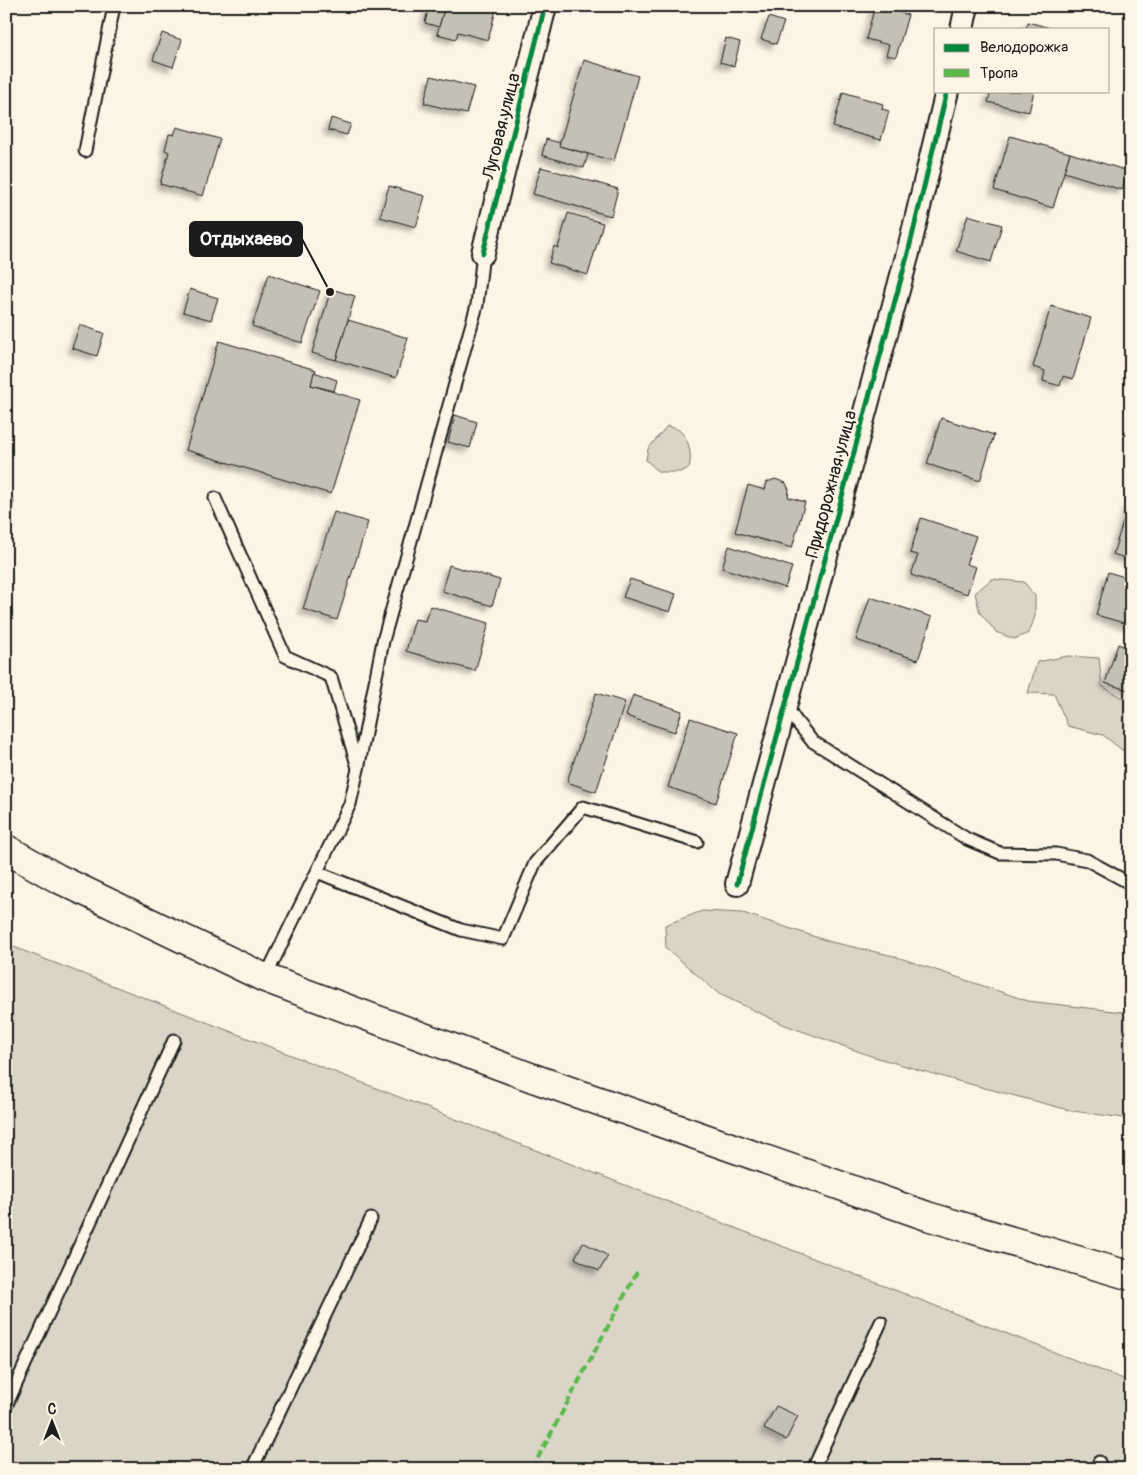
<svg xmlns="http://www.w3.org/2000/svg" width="1137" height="1475" font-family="Pangolin,sans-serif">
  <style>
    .green { fill: #dbd5c8; stroke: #7c7872 }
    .building { fill: #c4c0b3; stroke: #1c1c1c; filter: url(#shadow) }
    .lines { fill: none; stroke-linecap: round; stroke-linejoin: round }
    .service-casing { stroke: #1c1c1c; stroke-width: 15 }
    .minor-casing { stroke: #1c1c1c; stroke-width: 26 }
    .trunk-casing { stroke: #1c1c1c; stroke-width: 31 }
    .service { stroke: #fcf5e5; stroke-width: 11 }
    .minor { stroke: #fcf5e5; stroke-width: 22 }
    .trunk { stroke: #fcf5e5; stroke-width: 28 }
    .quiet { stroke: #58b947; stroke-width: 4; stroke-dasharray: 8 4; stroke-linecap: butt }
    .cycleway-casing { stroke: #fcf5e5; stroke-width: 8 }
    .cycleway { stroke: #00873e; stroke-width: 5 }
    .labels { text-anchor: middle; stroke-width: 4.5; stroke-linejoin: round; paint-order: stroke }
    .street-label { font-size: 18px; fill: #1c1c1c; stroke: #fcf5e5 }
    .leader { fill: none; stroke: #1c1c1c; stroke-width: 2 }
    .callout-dot { fill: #1c1c1c; stroke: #fcf5e5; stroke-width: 2 }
    .callout { fill: #1c1c1c; stroke: #1c1c1c; stroke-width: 2 }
    .callout-label { font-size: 19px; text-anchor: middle; font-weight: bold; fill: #fff }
  </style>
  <defs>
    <filter id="shadow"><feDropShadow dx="-4.5" dy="4.5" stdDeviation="2.5" flood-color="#0004"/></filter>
  </defs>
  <rect width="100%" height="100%" fill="#fcf5e5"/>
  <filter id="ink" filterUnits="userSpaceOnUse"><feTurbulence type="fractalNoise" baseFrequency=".02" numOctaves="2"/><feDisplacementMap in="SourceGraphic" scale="10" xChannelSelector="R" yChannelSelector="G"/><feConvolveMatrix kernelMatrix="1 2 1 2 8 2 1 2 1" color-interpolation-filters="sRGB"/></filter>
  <g filter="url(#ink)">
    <g class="green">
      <path d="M667,426c4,1 9,2 12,4 11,10 13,25 10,38l-9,4h-21l-13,-12 2,-11z"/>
      <path d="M992,579l32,3 11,14v20l-6,17 -15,6 -18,-7 -16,-19 -5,-20z"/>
      <path d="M1068,656l31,2 3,28 29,17v54l-28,-22 -35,-9 -14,-32 -26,-1 9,-31z"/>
      <path d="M702,911l41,2 88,29 63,14 134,45 103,12v106l-58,-8 -119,-31 -83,-24 -86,-31 -66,-31 -53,-46 -1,-23z"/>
      <path d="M6,944l1125,438v87h-1125z"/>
    </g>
    <g class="building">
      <path d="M429,6h16l-6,21 -14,-4z"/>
      <path d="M445,6h52l-9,34 -30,-8 -2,7 -19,-5z"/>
      <path d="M875,6l33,9 -12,42 -10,-2 3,-10 -23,-6z"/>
      <path d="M769,17l15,5 -8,22 -15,-5z"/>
      <path d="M1028,22l26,7h-28z"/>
      <path d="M162,33l20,7 -9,27 -20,-7z"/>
      <path d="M726,38l14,4 -6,24 -14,-4z"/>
      <path d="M584,60l54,16 -24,85 -55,-15z"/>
      <path d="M431,76l43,11 -8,27 -42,-11z"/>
      <path d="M991,91h43l-5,21 -41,-10z"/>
      <path d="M843,92l40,12 -1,5 7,2 -8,29 -48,-13z"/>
      <path d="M331,118l20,6 -4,11 -19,-5z"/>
      <path d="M177,127l43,12 -17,57 -43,-12 9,-32 -4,-2 4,-16 5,1z"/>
      <path d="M1010,136l60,17 -17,55 -59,-18z"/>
      <path d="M546,139l14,4 -1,3 29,8 -4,14 -42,-13z"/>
      <path d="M1070,153l58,18 -6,19 -58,-18z"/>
      <path d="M541,167l77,22 -7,27 -78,-22z"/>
      <path d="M389,186l36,10 -9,31 -36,-10z"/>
      <path d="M568,213l35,10 -15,52 -39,-12 5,-17 4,2z"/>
      <path d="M968,215l34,10 -11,37 -35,-11z"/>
      <path d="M269,274l51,17 -18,52 -50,-17z"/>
      <path d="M190,289l28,9 -7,22 -28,-8z"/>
      <path d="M331,289l24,7 -19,64 -24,-7z"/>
      <path d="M1051,306l40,12 -18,61 -10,-3 -3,10 -17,-5 2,-10 -12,-4z"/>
      <path d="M348,320l60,18 -12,40 -60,-18z"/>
      <path d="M80,325l24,8 -7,23 -25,-8z"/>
      <path d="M219,341l97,29 -5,15 49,15 -29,94 -145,-44z"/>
      <path d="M314,372l23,8 -3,11 -23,-6z"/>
      <path d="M455,415l22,7 -7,26 -22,-6z"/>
      <path d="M941,418l53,17 -14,46 -53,-17z"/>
      <path d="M775,479l11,4 3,7 -1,7 17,5 -13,46 -57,-16 13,-47 17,5 2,-8z"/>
      <path d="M6,499l8,2 -7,23h-1z"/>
      <path d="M1129,503h2v57l-18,-6z"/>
      <path d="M334,512l34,10 -31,98 -34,-11z"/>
      <path d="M921,518l55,18 -10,28 10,3 -9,27 -56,-19 7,-20 -8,-2z"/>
      <path d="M729,546l63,21 -7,21 -63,-20z"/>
      <path d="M449,565l51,15 -8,26 -50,-15z"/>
      <path d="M1108,572l23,7v46l-35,-10z"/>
      <path d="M630,579l46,15 -6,18 -47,-15z"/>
      <path d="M870,597l62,20 -14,43 -62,-20z"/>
      <path d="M430,606l59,17 -14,48 -69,-20 9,-32 10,2z"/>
      <path d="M1118,644l13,5v42l-26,-8z"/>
      <path d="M596,693l29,9 -29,90 -29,-10z"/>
      <path d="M633,695l49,16 -7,21 -49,-16z"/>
      <path d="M690,718l48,15 -22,70 -48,-16z"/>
      <path d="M583,1242l25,14 -9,15 -24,-13z"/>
      <path d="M776,1406l22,10 -12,24 -22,-11z"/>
    </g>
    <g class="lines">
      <g class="service-casing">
        <g id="service">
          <path d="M85,151l29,-145"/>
          <path d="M215,498l70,158 46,21 27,91"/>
          <path d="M786,706l10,15 16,20 155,98 33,14 56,1 31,6 44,24"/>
          <path d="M317,872l144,58 42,9 32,-76 48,-56 114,35"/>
          <path d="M265,978l85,-174 8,-35 25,-128 94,-336 6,-52"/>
          <path d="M6,1406l168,-366"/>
          <path d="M252,1469l119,-250"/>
          <path d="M813,1469l68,-147"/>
          <path d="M1096,1469l3,-7"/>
        </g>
      </g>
      <g class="minor-casing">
        <g id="minor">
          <path d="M962,29l5,-23"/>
          <path d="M483,253l62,-247"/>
          <path d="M737,884l171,-631 39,-162"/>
        </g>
      </g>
      <g class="trunk-casing">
        <path id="trunk" d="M6,849l51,29 208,100 268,100 394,138 204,60"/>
      </g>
      <use href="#service" class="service"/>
      <use href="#minor" class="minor"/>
      <use href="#trunk" class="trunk"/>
      <path class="quiet" d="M532,1469l105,-197"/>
      <g class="cycleway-casing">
        <g id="cycleway">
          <path d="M483,253l62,-247"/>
          <path d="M737,884l171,-631 39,-162"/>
        </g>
      </g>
      <use href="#cycleway" class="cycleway"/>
    </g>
  </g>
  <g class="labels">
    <g class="street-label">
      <text transform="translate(501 126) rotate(-76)" y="6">Луговая улица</text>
      <text transform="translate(831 484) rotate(-75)" y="6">Придорожная улица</text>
    </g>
  </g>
  <path class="leader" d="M330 292L302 239"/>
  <circle class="callout-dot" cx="330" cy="292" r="5"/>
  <rect class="callout" x="190" y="222" width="112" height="34" rx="5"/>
  <g class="callout-label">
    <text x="246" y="245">Отдыхаево</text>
  </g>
  <rect width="1137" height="1475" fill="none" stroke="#fcf5e5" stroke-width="25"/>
  <rect x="12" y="12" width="1112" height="1450" fill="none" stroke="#1c1c1c" stroke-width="2" filter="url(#ink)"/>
  <rect x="934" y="28" width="175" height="65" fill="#fcf5e5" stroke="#a29e95"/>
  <rect x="944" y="44" width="25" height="8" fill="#00873e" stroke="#a29e95"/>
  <text x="980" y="52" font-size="15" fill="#1c1c1c">Велодорожка</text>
  <rect x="944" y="69" width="25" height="8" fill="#58b947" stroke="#a29e95"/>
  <text x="980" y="78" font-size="15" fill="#1c1c1c">Тропа</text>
  <g transform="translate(52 1422)" stroke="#fcf5e5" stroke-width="4" paint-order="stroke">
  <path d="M0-4L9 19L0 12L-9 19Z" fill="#1c1c1c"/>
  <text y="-8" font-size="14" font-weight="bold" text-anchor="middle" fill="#1c1c1c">С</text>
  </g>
</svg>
